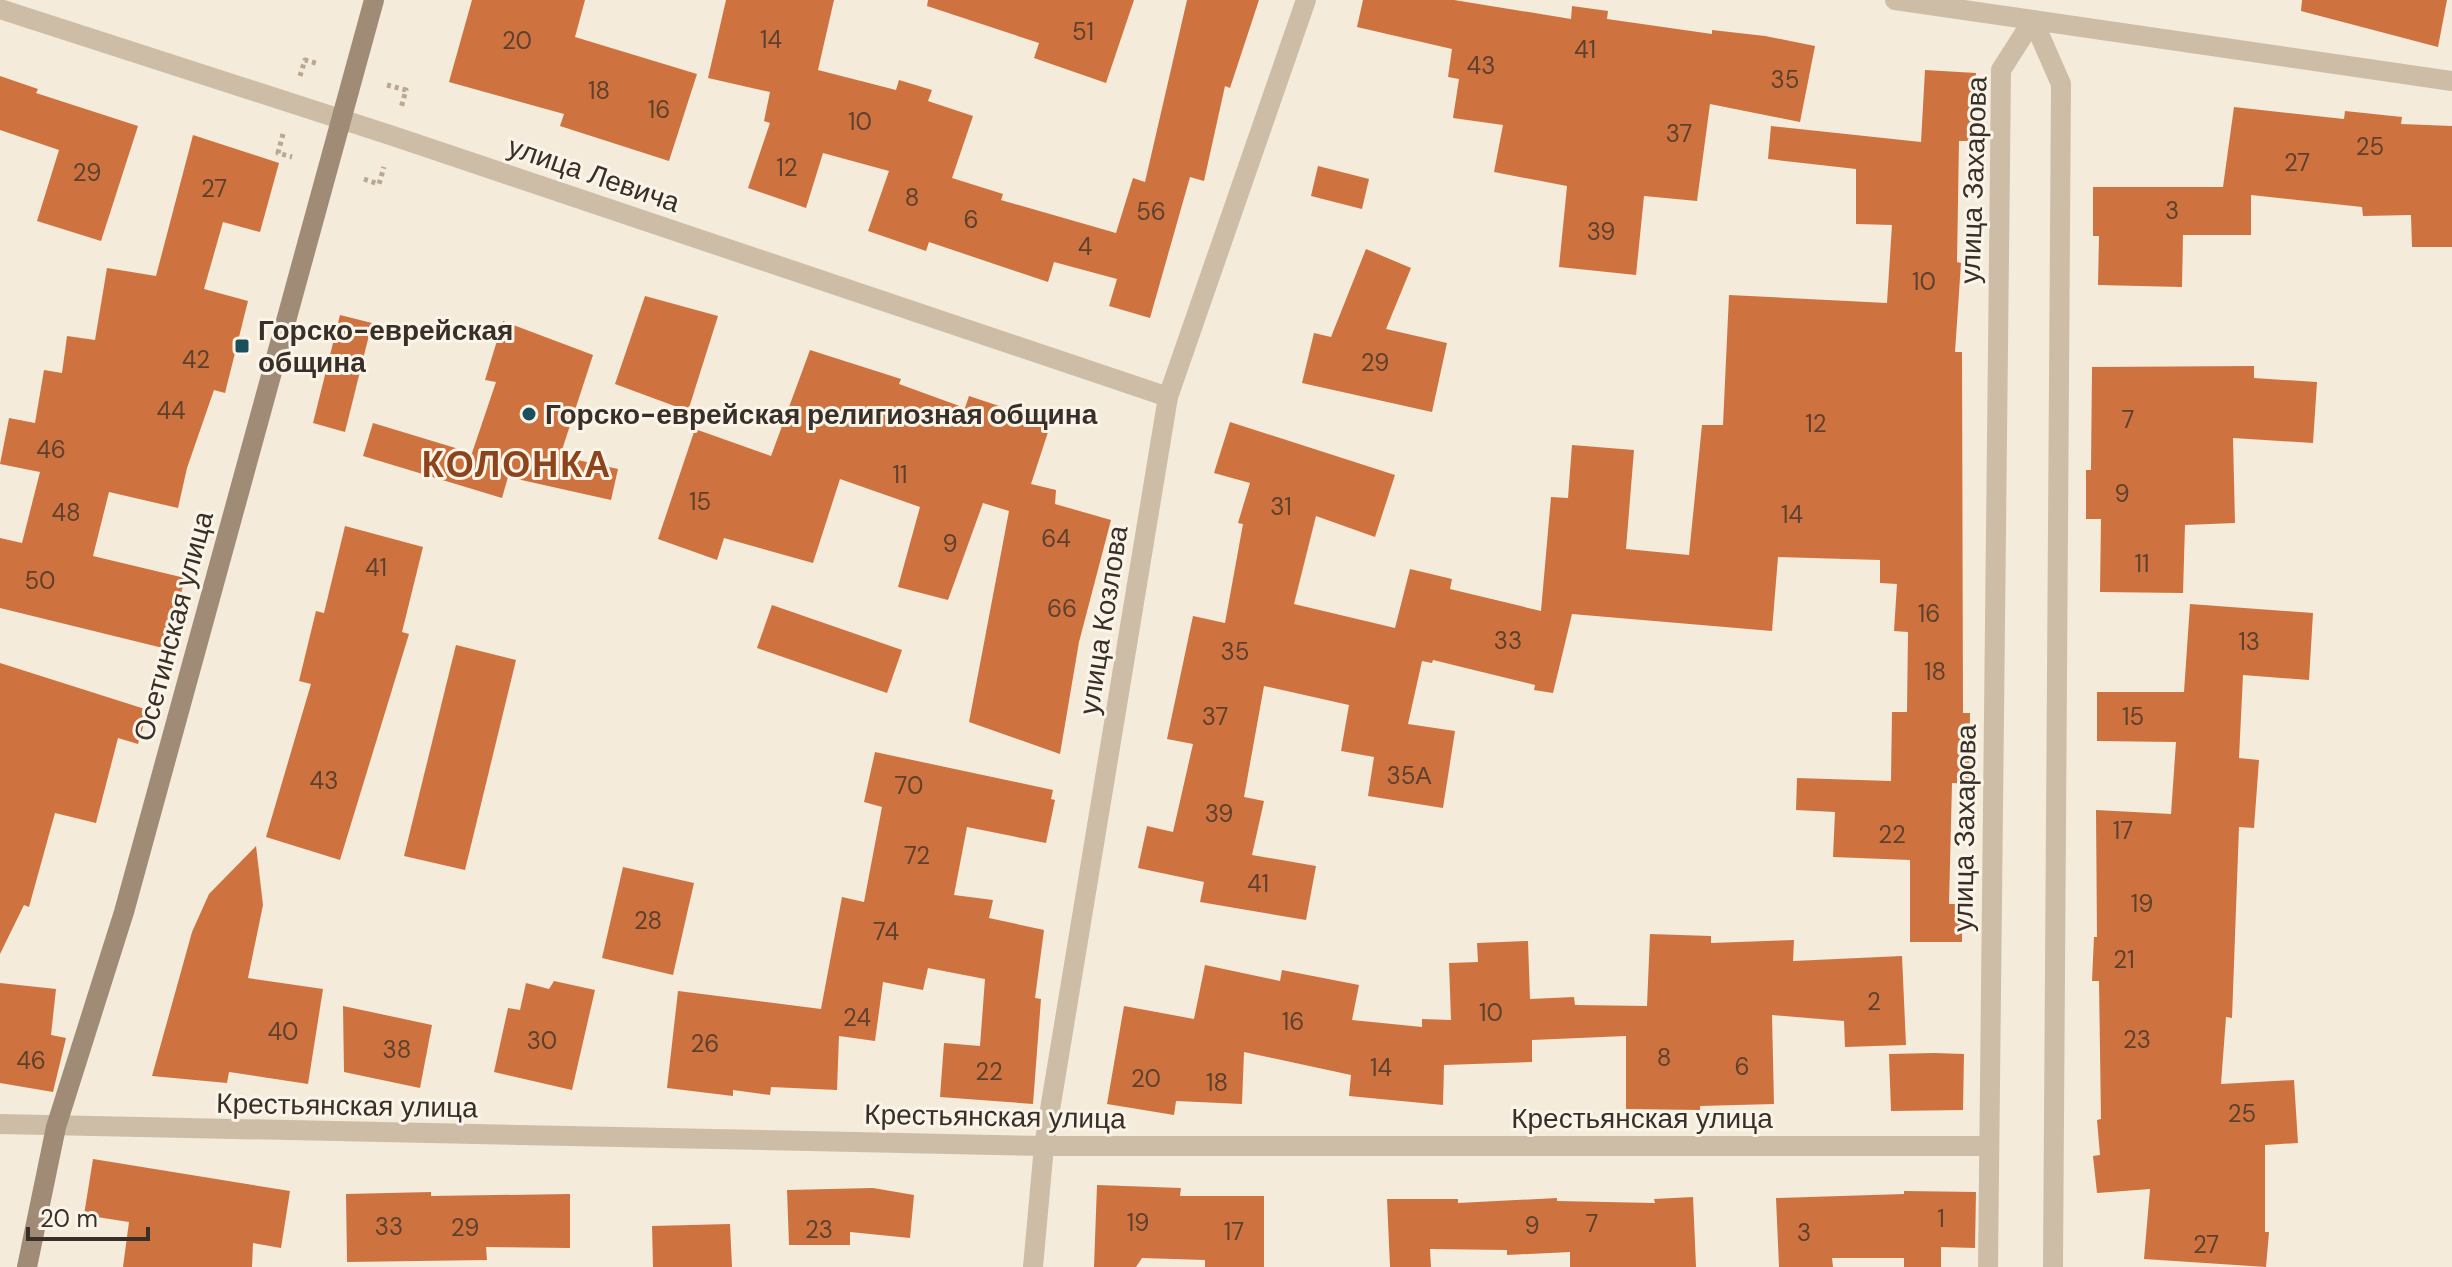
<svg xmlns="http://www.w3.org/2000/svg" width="2452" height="1267" font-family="'DM Sans',sans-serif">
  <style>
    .building { fill: #ce733f }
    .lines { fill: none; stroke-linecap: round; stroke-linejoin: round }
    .path { stroke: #b9a790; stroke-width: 5; stroke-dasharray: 4 4; stroke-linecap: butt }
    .minor { stroke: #cdbda6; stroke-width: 20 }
    .secondary { stroke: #a08b77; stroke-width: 20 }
    .poi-dot { fill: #1a505d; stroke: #fbf4e8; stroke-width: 3 }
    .labels { text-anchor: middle; stroke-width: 6; stroke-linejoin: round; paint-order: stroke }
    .number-label { font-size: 24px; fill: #5e402e }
    .street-label { font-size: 28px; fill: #382f28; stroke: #fbf4e8 }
    .poi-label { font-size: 28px; font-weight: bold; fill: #382f28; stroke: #fbf4e8; text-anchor: start }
    .district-label { font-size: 36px; font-weight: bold; letter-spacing: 2px; fill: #8d441b; stroke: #fbf4e8 }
  </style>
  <rect width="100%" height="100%" fill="#f4ebdb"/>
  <g class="building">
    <path d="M472,0h113l-10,37 122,37 -28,87 -109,-35 4,-12 -115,-32z"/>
    <path d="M726,0h108l-16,70 78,20 3,-10 33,10 -4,11 45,15 -21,62 51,16 -2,6 115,33 17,-55 12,4 42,-182h72l-29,88 -5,-2 -21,95 -14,-4 -40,141 -41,-12 8,-27 -63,-17 -6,20 -119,-40 -3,9 -58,-20 21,-60 -66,-18 -17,55 -58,-20 22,-65 -6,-2 6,-29 -62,-14z"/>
    <path d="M928,0h206l-28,83 -72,-25 5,-15 -112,-37z"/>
    <path d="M1363,0h91l117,19 1,-13 36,5 -1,8 105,15v-4l53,6 50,10 -15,76 -90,-18 -13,97 -53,-5 -8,79 -77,-8 8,-81 -73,-14 9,-47 -50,-7 6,-39 -11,-2 4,-28 -95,-22z"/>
    <path d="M2302,0h145l-9,47 -137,-36z"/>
    <path d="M1925,70l51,3 -5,68h-12l-2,121 4,1 -6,89h7l1,361h7l-1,71 -17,-1 -3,121h13v38h-52v-82l-77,-3 2,-45 -39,-2 1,-32 94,3 1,-69h15l1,-80 -14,-1 3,-47 -17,-1v-23l-102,-3 -6,74 -200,-17 -19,79 -19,-3 1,-5 -102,-25 -1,3 -10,-2 -14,63 47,7 -12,77 -75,-12 6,-39 -33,-6 8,-46 -85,-19 -20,111 20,4 -12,54 64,11 -10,54 -106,-18 4,-20 -66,-14 9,-42 26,6 20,-88 -26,-5 26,-123 32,7 18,-99 -5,-1 12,-40 -36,-10 16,-51 165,53 -20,62 -59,-21 -22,88 101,24 15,-59 42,10 -2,10 91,22 10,-114 17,1 4,-53 62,5 -8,99 63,6 13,-130h21l6,-130 158,8 5,-78 -36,-1v-55l-88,-10 3,-33 150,16z"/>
    <path d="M0,76l38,13 -2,4 102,33 -37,115 -64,-20 22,-71 -59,-20z"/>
    <path d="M2234,107l110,12 1,-8 57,6 -1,7 51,2v121h-40l-1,-32 -48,1 -1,-9 -111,-12v40h-68l-1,52 -84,-2 1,-49h-6v-49h130z"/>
    <path d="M193,135l86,28 -19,69 -37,-10 -19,67 44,12 -23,92 -11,-3 -27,78 -9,40 -69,-16 -16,64 92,22 -18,71 -167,-41v-70l22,5 18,-71 -40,-8 9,-46 26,5 9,-53 18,3 5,-37 28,4 12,-72 49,8z"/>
    <path d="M1318,166l51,13 -7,30 -51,-13z"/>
    <path d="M1366,249l45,19 -25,61 61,14 -15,69 -130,-29 12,-50 17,4z"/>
    <path d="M645,296l73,20 -30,95 -73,-27z"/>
    <path d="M340,315l32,8 -27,109 -32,-9z"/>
    <path d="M503,321l90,34 -33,101 58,13 -7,31 -103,-23 -6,21 -139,-42 10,-33 99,30 24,-71 -11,-2z"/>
    <path d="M810,350l91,29 -2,5 66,24 4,-12 82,27 -20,61 25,6 -1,14 56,16 -32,122 -19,112 -91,-32 40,-211 -26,-8 -35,97 -50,-13 22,-80 -80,-28 -27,84 -89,-25 -7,22 -59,-21 37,-110 76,27z"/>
    <path d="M2254,366v12l63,4 -4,61 -80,-5 2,85 -50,2 -2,68 -83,-1 1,-73h-15v-49h5l1,-103z"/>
    <path d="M345,526l78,21 -21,85 7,2 -69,226 -74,-23 45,-153 -12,-3 17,-70 8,2z"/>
    <path d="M2190,604l123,9 -4,67 -66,-5 -4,83 20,2 -5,68 -15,-1 -7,191 -6,-1 -5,67 73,-4 4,63 -33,2v87h4l-3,35 -122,-8 6,-70 -53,4 -4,-37 7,-1 -3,-35 4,-1 -2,-138h-7l2,-44h3l-1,-127 75,4 5,-72 -79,-1v-49h87z"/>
    <path d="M772,605l130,45 -15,43 -130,-45z"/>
    <path d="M456,645l60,15 -51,210 -61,-14z"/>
    <path d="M0,663l148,47 -10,34 -20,-6 -22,85 -41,-10 -26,94 -5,-2 -24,49z"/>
    <path d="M875,752l178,38 -2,9 4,1 -9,43 -79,-16 -13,68 39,5 -4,18 55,12 -9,68 6,1 -8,105 -93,-7 4,-54 36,3 5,-67 -57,-11 -5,22 -40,-8 -8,59 -36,-5 -2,54 -66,-3 -1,8 -37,-5v6l-66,-8 11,-97 143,18 21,-112 22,5 18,-95 -18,-5z"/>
    <path d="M256,846l7,59 -15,73 75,11 -15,95 -79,-12 -2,11 -75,-7 40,-144 17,-38z"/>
    <path d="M623,867l71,16 -21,92 -71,-17z"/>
    <path d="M1650,934l61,2v7l83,-3 -1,21 109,-5 4,89 -61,2 -1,-26 -72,-6 2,89 -74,2v4l-74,-1v-73l-94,4v22l-88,3 -1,40 -94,-9 2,-21 -107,-23 -2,52 -66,-3 -2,14 -67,-11 17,-98 70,13 11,-54 75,16 2,-11 77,15 -7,35 70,7v-8l29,1 -2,-57 29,-1 -1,-19 51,-2 2,58 44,-2 1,8 72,1z"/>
    <path d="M554,981l41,9 -23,100 -78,-18 14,-64 12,2 6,-27 23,6z"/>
    <path d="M0,983l56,6 -5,46 15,3 -13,54 -53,-9z"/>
    <path d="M343,1006l89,19 -12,63 -76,-16z"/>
    <path d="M1935,1053l29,1 -1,56 -72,1 -2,-57z"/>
    <path d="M93,1159l197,32 -9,57 -28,-5 -1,24h-129l6,-45 -45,-7z"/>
    <path d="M1097,1185l84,3 -1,8h84v71h-59v-7l-63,-2 -6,9h-42z"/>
    <path d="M873,1188l41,7 -4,43 -60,-6v13h-61l-2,-55z"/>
    <path d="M1904,1191l72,1 -1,56 -34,-1v20h-37v-9h-72l1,9h-54l-3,-69 128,-4z"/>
    <path d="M431,1192v4l139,-2v54l-84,-1 1,13 -140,2 -1,-68z"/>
    <path d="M1693,1197l3,70h-126v-15l-63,3v-5l-77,-1 1,18h-41l-3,-68h71v4l99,-5v3l98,2 -1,-4z"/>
    <path d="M730,1224l2,43h-79l-1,-41z"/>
  </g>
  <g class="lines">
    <g class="path">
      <path d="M300,76l5,-16 14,4"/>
      <path d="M387,85l19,5 -5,18"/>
      <path d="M283,134l-5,19 14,4"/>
      <path d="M364,179l15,5 5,-17"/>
    </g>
    <g class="minor">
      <path d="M1895,0l557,81"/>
      <path d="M0,9l393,127 775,261"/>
      <path d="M2033,20l28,64 -8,1183"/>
      <path d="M0,1124l1044,22h945"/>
      <path d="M1033,1267l11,-121 124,-749 138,-397"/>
      <path d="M1988,1267l13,-1197 32,-50"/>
    </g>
    <path class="secondary" d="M27,1267l29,-140 68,-215 250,-912"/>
  </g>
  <g class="poi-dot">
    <rect x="234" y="338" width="16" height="16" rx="4"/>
    <circle cx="529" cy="414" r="8"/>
  </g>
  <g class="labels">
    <g class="number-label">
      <text x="1083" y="40">51</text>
      <text x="771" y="48">14</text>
      <text x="517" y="49">20</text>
      <text x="1585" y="58">41</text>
      <text x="1481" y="74">43</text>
      <text x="1785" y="88">35</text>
      <text x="599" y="99">18</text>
      <text x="659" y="118">16</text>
      <text x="860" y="130">10</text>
      <text x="1679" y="142">37</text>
      <text x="2370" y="155">25</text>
      <text x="2297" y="171">27</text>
      <text x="787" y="176">12</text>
      <text x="87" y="181">29</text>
      <text x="214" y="197">27</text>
      <text x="912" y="206">8</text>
      <text x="2172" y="219">3</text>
      <text x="1151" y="220">56</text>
      <text x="971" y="228">6</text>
      <text x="1601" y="240">39</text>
      <text x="1085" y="255">4</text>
      <text x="1924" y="290">10</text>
      <text x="196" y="368">42</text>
      <text x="1375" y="371">29</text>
      <text x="171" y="419">44</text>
      <text x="2128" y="428">7</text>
      <text x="1816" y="432">12</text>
      <text x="51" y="458">46</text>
      <text x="900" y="483">11</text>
      <text x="2122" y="502">9</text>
      <text x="700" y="510">15</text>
      <text x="1281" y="515">31</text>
      <text x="66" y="521">48</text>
      <text x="1792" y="523">14</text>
      <text x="1056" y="547">64</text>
      <text x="950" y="552">9</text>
      <text x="2142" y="572">11</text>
      <text x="376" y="576">41</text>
      <text x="40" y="589">50</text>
      <text x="1062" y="617">66</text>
      <text x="1929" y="622">16</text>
      <text x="1508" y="649">33</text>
      <text x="2249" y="650">13</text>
      <text x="1235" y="660">35</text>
      <text x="1935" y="680">18</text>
      <text x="1215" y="725">37</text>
      <text x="2133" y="725">15</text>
      <text x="1409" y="784">35А</text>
      <text x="324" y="789">43</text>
      <text x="909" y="794">70</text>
      <text x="1219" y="822">39</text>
      <text x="2123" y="839">17</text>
      <text x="1892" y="843">22</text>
      <text x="917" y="864">72</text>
      <text x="1258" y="892">41</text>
      <text x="2142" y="912">19</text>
      <text x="648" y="929">28</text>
      <text x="886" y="940">74</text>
      <text x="2124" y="968">21</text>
      <text x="1874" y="1010">2</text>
      <text x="1491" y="1021">10</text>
      <text x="857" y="1026">24</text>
      <text x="1293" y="1030">16</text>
      <text x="283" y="1040">40</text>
      <text x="2137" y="1048">23</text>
      <text x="542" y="1049">30</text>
      <text x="705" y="1052">26</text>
      <text x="397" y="1058">38</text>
      <text x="1664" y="1066">8</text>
      <text x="31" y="1069">46</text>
      <text x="1742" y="1075">6</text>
      <text x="1381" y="1076">14</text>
      <text x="989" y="1080">22</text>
      <text x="1146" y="1087">20</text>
      <text x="1217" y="1091">18</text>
      <text x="2242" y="1122">25</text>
      <text x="1941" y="1227">1</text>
      <text x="1138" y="1231">19</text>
      <text x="1592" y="1232">7</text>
      <text x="1532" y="1234">9</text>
      <text x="389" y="1235">33</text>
      <text x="465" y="1236">29</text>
      <text x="819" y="1238">23</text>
      <text x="1234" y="1240">17</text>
      <text x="1804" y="1241">3</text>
      <text x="2206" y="1253">27</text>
    </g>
    <g class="street-label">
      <text transform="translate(594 174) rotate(19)" y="10">улица Левича</text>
      <text transform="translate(1973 180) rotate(-88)" y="10">улица Захарова</text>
      <text transform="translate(1103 620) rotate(-81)" y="10">улица Козлова</text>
      <text transform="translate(173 626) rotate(-75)" y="10">Осетинская улица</text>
      <text transform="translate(1964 828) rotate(-89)" y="10">улица Захарова</text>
      <text transform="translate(347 1105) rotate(1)" y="10">Крестьянская улица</text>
      <text transform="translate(995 1116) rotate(1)" y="10">Крестьянская улица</text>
      <text x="1642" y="1128">Крестьянская улица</text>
    </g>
    <g class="poi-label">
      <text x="258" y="340">Горско-еврейская<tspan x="258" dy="32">община</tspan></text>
      <text x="545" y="424">Горско-еврейская религиозная община</text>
    </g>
    <g class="district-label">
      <text x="517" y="477">КОЛОНКА</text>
    </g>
  </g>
  <path d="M28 1227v12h120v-12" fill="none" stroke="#382f28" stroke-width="4"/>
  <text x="40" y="1227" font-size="24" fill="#382f28" stroke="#fbf4e8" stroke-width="6" paint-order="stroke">20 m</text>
</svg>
